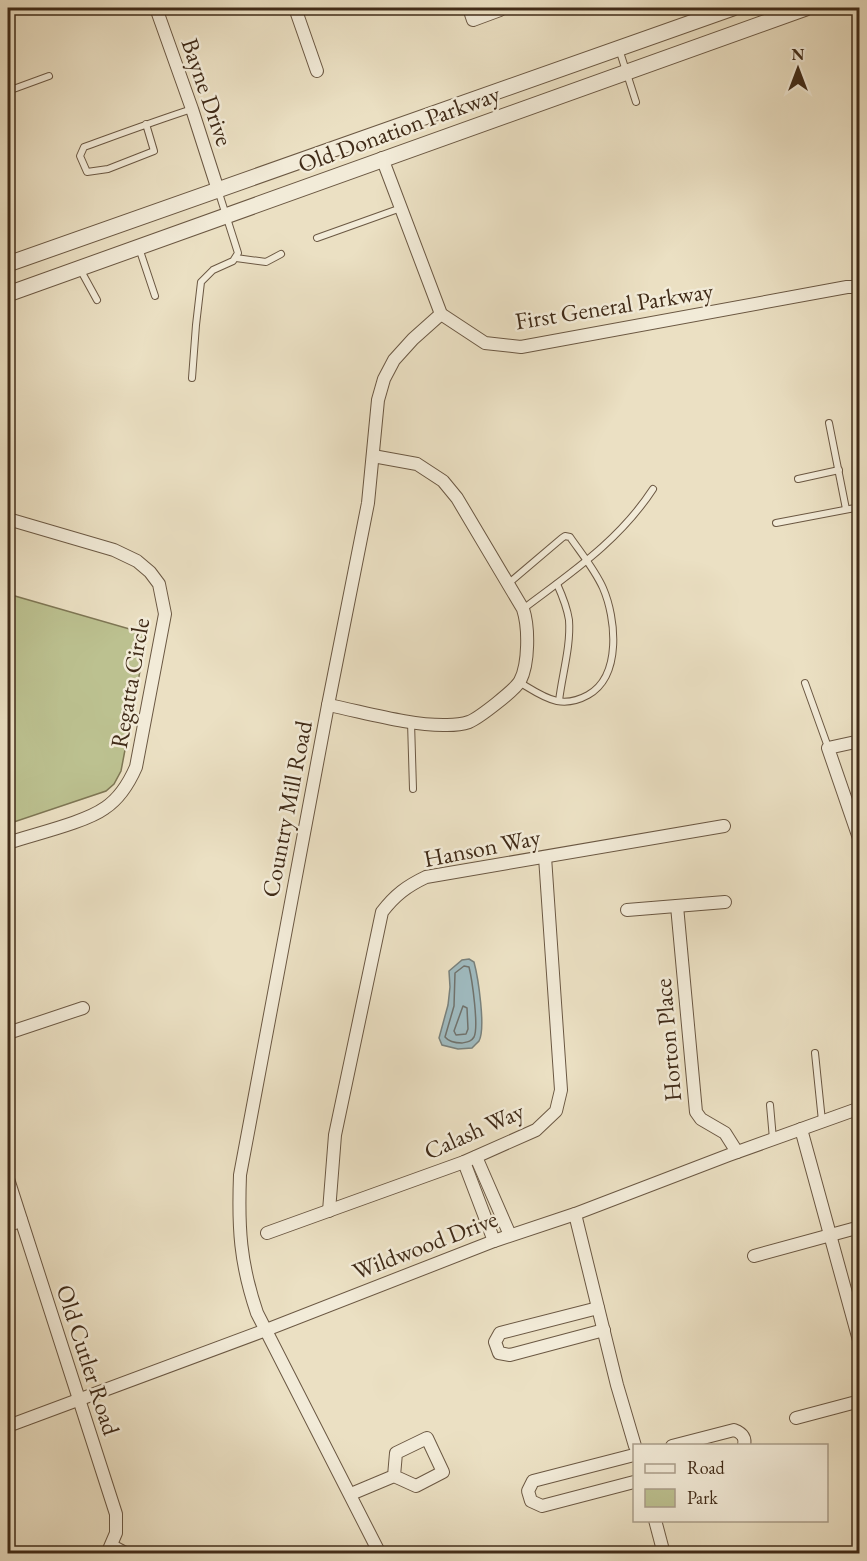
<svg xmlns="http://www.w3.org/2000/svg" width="867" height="1561" font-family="'EB Garamond',serif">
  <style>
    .green { fill: #bcc190; stroke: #7e7654; stroke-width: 1.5 }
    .water { fill: #9fbabf; stroke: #79817c; stroke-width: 1.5 }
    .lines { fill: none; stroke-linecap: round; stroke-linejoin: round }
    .shore { stroke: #70726c; stroke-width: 1.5 }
    .service-casing { stroke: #6b5843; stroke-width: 8 }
    .minor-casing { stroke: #6b5843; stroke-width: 14 }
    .tertiary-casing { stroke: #6b5843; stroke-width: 17 }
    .service { stroke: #f2ebd8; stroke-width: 6 }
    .minor { stroke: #f2ebd8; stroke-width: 12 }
    .tertiary { stroke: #f2ebd8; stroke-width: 15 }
    .labels { text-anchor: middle; stroke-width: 5; stroke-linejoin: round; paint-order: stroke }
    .street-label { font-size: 24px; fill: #402b18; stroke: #f2ebd8 }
  </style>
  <rect width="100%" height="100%" fill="#ebe0c3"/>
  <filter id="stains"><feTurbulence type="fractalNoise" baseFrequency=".00333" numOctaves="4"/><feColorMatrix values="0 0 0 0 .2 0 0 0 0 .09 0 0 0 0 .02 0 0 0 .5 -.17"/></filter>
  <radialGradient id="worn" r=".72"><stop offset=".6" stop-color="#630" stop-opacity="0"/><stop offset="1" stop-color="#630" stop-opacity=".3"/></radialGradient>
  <path class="green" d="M8,594l139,40 -26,137 -7,13 -8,7 -98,33z"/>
  <path class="water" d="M469,959l5,3c4,15 12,66 5,79 -1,1 -6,6 -7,7l-14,1 -16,-4 -3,-7 9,-33 2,-18 -1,-16 13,-11z"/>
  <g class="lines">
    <g class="shore">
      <path d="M464,966l5,1c3,12 10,60 5,70 -3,5 -7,5 -12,6 -7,0 -13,-1 -17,-6l9,-31 1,-33z"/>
      <path d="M463,1006l4,2 1,21 -2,5 -10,1 -2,-4z"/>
    </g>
    <g class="service-casing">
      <g id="service">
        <path d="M619,49l17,53"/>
        <path d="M8,91l41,-15"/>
        <path d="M146,124l8,27 -46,18 -21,3 -7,-16 4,-9c36,-13 71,-26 108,-38"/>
        <path d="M317,238l84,-30"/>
        <path d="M139,248l16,48"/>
        <path d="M236,258l30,4 15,-8"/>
        <path d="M80,269l17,31"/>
        <path d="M192,378l4,-53 5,-43 12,-12 20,-9 5,-8 -20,-63"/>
        <path d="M829,423l17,86"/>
        <path d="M798,479l41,-9"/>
        <path d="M776,523l84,-16"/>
        <path d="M509,583l53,-45 3,-2 5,1c11,16 25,33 33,51 13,30 19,88 -15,107 -9,5 -20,8 -31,6 -14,-3 -26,-12 -38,-19"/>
        <path d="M557,584c5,11 10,23 12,36 2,26 -7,55 -10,81"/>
        <path d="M523,609c49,-37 96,-68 130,-120"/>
        <path d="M805,683l23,64"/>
        <path d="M411,722l2,67"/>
        <path d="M815,1053l7,68"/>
        <path d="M770,1105l3,34"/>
      </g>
    </g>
    <g class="minor-casing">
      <g id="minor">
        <path d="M156,8l36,101 26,81"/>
        <path d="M295,8l22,63"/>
        <path d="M469,8l4,12 27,-10 -1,-2"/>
        <path d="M382,158l59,156 44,29 36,4 326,-60h13"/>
        <path d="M8,519l106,31 23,11 13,11 9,12 6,30 -29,153c-7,16 -16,31 -31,41 -21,15 -71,26 -97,35"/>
        <path d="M328,705c36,7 83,21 119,20 7,0 16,-1 22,-3 10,-4 46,-32 51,-41 9,-17 9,-54 3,-72l-66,-111 -14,-17 -26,-17 -44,-8"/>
        <path d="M860,741l-32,7 32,93"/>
        <path d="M677,906l19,206 5,7 24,14 12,19"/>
        <path d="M627,910l98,-8"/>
        <path d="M8,1033l75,-25"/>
        <path d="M801,1129l59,215"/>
        <path d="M476,1157l34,78"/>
        <path d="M464,1162l30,79"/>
        <path d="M8,1179l108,335v19l-9,21"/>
        <path d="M329,1211l6,-76 47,-223c13,-17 25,-26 44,-35l298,-51"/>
        <path d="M575,1214l42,171 18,61"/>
        <path d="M8,1226l13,-6"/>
        <path d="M267,1233l197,-71 72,-32 20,-19 5,-21 -16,-233"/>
        <path d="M754,1256l106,-29"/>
        <path d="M598,1308l-98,25 -5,9 4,11 11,2 94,-25"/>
        <path d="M796,1418l64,-17"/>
        <path d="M8,1426l258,-96 228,-89 81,-27 154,-59 131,-47"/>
        <path d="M672,1446l62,-16c8,3 12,7 10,16"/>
        <path d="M634,1455l-101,26 -5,10 3,10 11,5 92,-24"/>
        <path d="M351,1494l43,-18 22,10 27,-14 -16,-34 -31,15 -2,23"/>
        <path d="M655,1520l9,34"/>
        <path d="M112,1546l15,8"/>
        <path d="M380,1554l-123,-241c-17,-50 -19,-85 -17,-138l88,-470 40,-202 10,-103 6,-21 10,-19 19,-21 28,-25"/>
      </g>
    </g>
    <g class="tertiary-casing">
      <g id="tertiary">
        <path d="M8,264l725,-256"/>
        <path d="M8,294l798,-286"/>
      </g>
    </g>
    <use href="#service" class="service"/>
    <use href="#minor" class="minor"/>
    <use href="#tertiary" class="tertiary"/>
  </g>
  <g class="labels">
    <g class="street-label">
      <text transform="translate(207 92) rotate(71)" y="8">Bayne Drive</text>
      <text transform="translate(399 129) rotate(-20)" y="8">Old Donation Parkway</text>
      <text transform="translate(614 306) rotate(-9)" y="8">First General Parkway</text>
      <text transform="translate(130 683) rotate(-80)" y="8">Regatta Circle</text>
      <text transform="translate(287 809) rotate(-79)" y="8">Country Mill Road</text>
      <text transform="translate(482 848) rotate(-11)" y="8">Hanson Way</text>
      <text transform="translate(668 1040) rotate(-95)" y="8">Horton Place</text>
      <text transform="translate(474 1131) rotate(-24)" y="8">Calash Way</text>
      <text transform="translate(425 1245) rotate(-21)" y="8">Wildwood Drive</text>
      <text transform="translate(88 1360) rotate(72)" y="8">Old Cutler Road</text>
    </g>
  </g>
  <rect width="867" height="1561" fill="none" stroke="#ebe0c3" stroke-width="30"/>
  <rect x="9" y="9" width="849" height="1543" fill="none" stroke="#402b18" stroke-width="3"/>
  <rect x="15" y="15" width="837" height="1531" fill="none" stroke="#402b18" stroke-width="1.5"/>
  <rect x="633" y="1444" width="195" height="78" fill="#f2ebd8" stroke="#ab9e8b" stroke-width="1.5"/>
  <rect x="645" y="1464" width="30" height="9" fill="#f2ebd8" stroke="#ab9e8b" stroke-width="1.5"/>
  <text x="687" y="1474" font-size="18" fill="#402b18">Road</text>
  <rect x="645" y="1489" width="30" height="18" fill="#bcc190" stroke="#ab9e8b" stroke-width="1.5"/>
  <text x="687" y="1504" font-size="18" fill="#402b18">Park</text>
  <g transform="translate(798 69)" stroke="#f2ebd8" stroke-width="4.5" paint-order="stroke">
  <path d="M0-4.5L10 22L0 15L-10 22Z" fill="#402b18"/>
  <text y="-9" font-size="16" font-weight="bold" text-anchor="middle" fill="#402b18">N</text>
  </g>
  <rect width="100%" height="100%" filter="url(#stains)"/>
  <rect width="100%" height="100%" fill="url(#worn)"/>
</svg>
